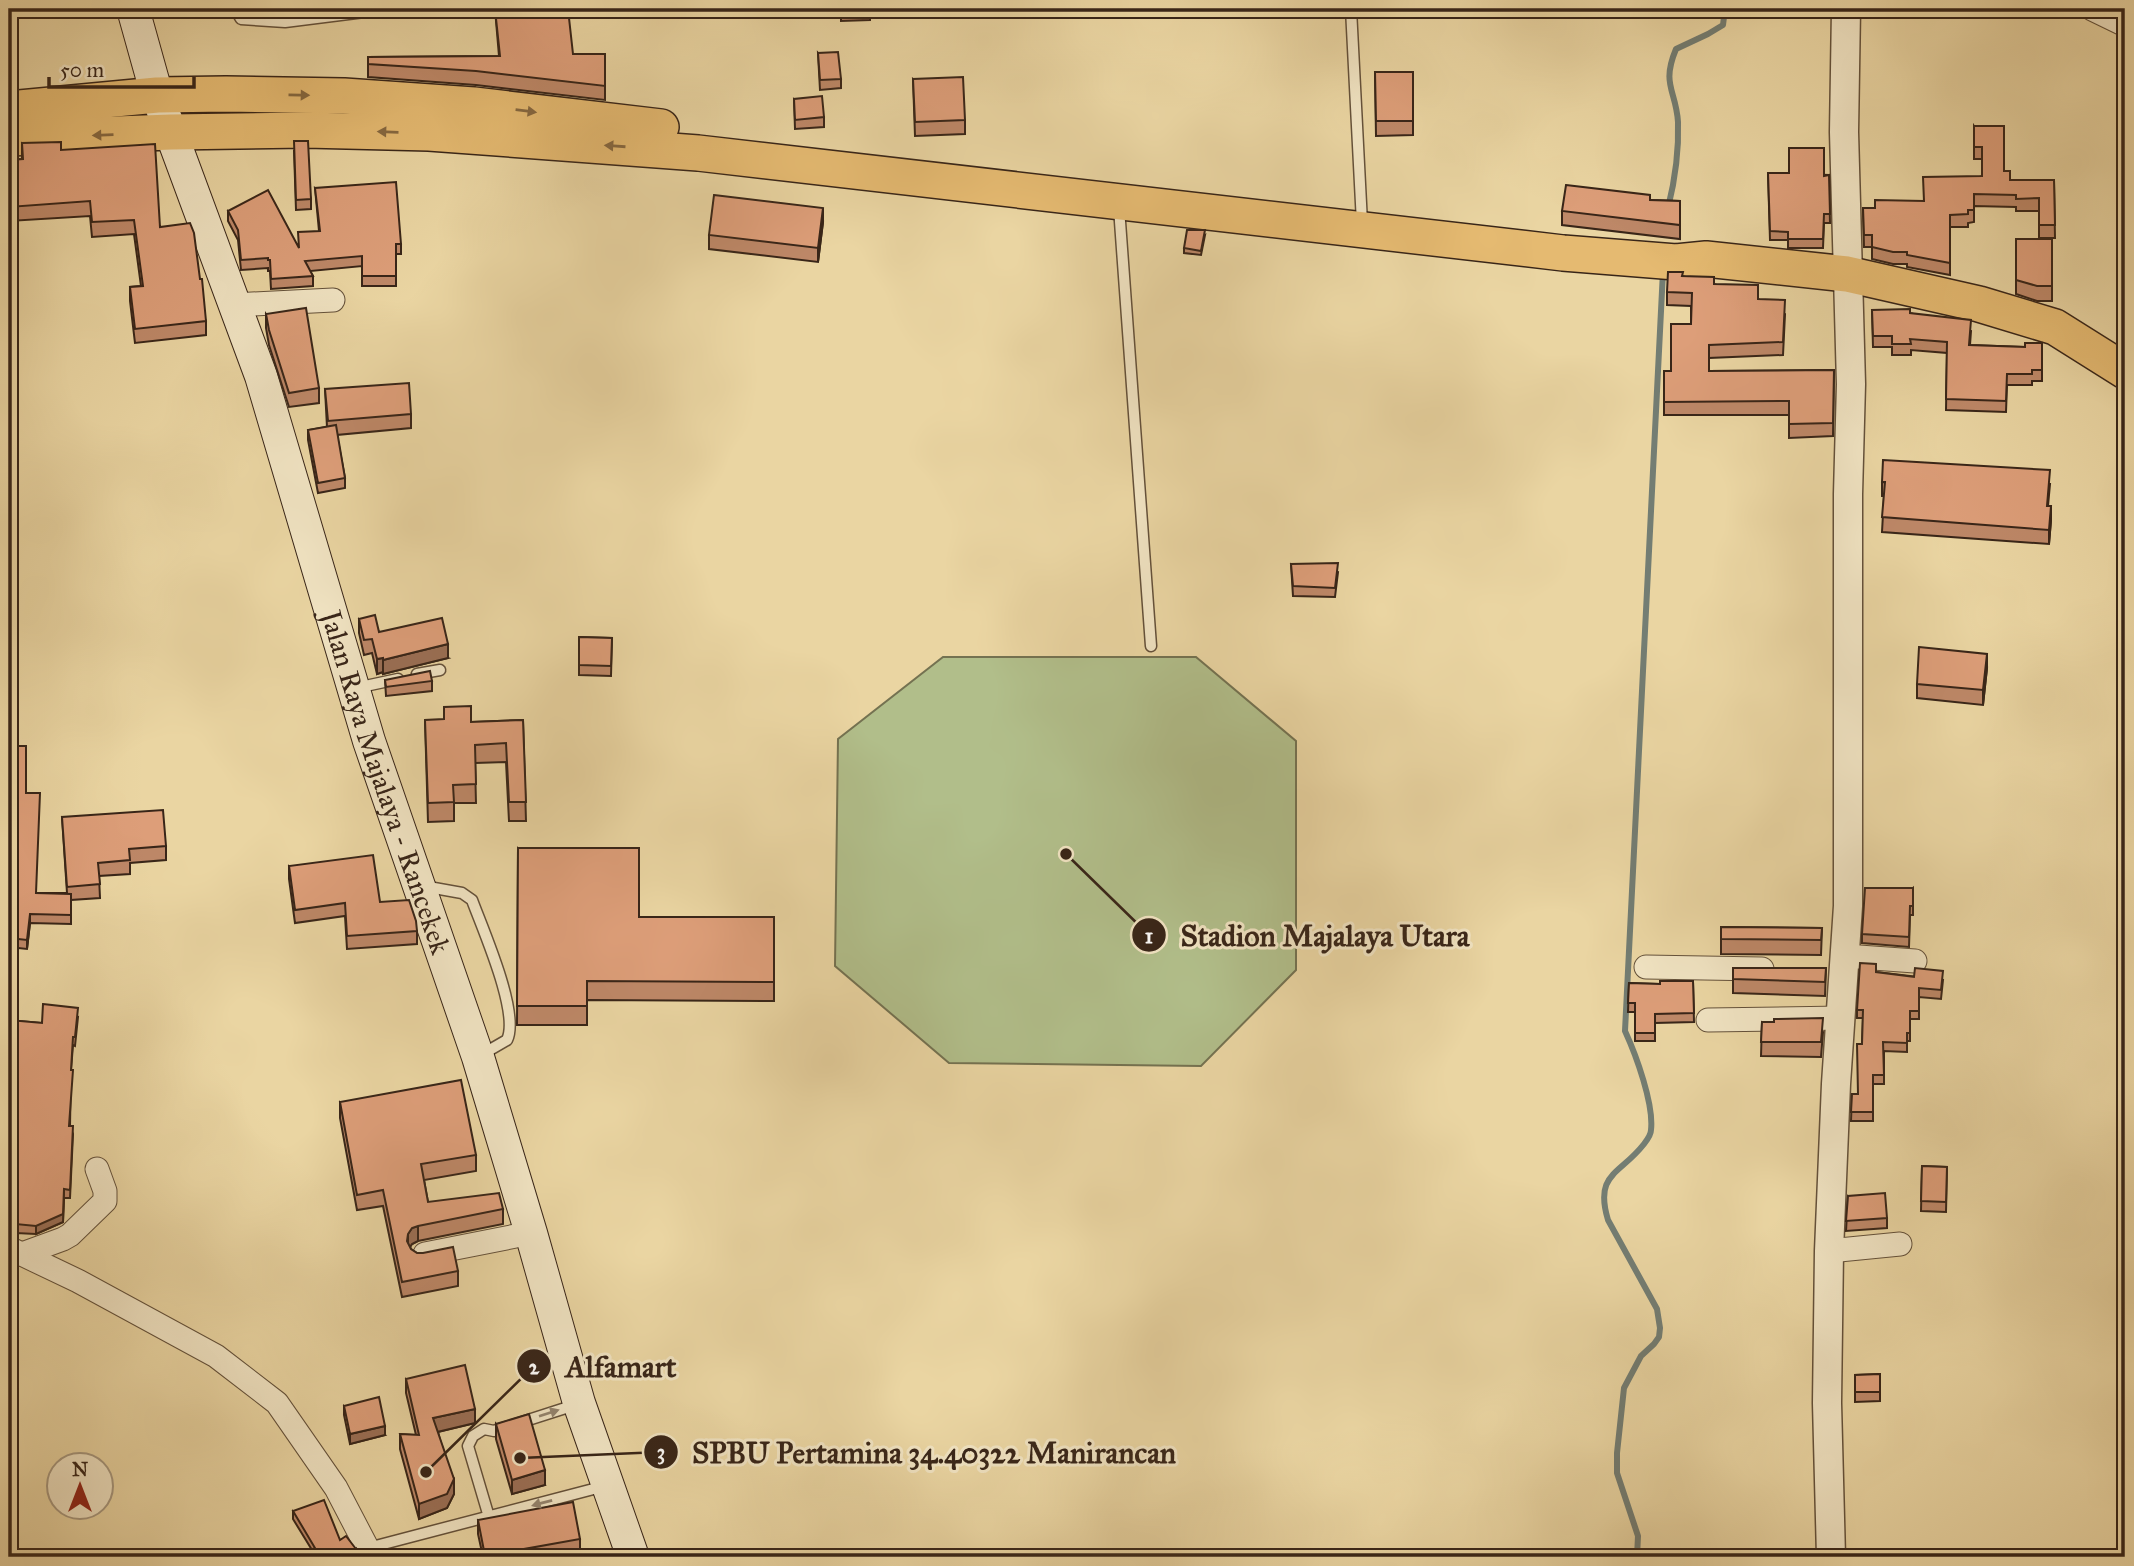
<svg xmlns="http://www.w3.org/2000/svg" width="2134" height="1566" font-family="'IM FELL Great Primer',serif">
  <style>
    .garden { fill: #b1be8a; stroke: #747251; stroke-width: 2 }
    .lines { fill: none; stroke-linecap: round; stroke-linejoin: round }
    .stream { stroke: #737d73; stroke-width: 6 }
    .service-casing { stroke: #64513a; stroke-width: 13 }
    .minor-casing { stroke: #64513a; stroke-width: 25 }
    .tertiary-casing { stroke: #64513a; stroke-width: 31 }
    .secondary-casing { stroke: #382518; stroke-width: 34 }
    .primary-casing { stroke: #382518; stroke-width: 38 }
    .service { stroke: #f1e4c3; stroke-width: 10 }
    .minor { stroke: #f1e4c3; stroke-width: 23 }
    .tertiary { stroke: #f1e4c3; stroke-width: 28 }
    .secondary { stroke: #f1e4c3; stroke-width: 32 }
    .primary { stroke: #e5ba71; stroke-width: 35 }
    .wall { fill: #be8868; stroke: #382518; stroke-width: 2 }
    .shaded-wall { fill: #9b6f55; stroke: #382518; stroke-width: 2 }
    .building { fill: #dd9e79; stroke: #382518; stroke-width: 2 }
    .oneway { fill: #866840 }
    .oneway2 { fill: #94846e }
    .labels { text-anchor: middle; stroke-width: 6; stroke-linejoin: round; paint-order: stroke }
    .street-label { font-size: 28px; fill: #382518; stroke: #f1e4c3 }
    .leader { fill: none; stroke: #382518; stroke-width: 2.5 }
    .callout-dot { fill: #382518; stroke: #f1e4c3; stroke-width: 2.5 }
    .mark-label { font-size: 21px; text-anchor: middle; font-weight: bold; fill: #fff }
    .callout-label { font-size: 30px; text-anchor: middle; font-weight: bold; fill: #382518; stroke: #f1e4c3; stroke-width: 6; stroke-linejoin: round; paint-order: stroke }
  </style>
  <rect width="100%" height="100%" fill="#ead5a2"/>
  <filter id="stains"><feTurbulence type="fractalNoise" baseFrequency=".00286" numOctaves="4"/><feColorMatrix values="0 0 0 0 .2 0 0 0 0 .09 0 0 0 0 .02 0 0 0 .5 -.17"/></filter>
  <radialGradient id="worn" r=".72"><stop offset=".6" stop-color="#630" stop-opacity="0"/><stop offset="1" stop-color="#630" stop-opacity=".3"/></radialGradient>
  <path class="garden" d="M943,657h253l100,84v229l-95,96 -252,-3 -114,-97 3,-227z"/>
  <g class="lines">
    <g class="stream">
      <path d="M1668,208c7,-28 11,-57 10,-86 -2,-32 -17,-37 -2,-73l32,-15 15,-9 2,-16"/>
      <path d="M1637,1557l1,-21 -21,-63v-20l7,-65 17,-32 13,-12 5,-7 1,-9 -3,-19 -49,-89c-14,-47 12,-45 36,-76 3,-4 7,-9 7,-14 3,-26 -15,-75 -26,-99l38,-760"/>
    </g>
    <g class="service-casing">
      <g id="service">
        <path d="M235,9l6,10 44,3 103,-13"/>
        <path d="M1351,9l11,214"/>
        <path d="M1119,208l32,438"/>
        <path d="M417,674l23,-4"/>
        <path d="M356,688l42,-9"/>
        <path d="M423,886l39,7 10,7c11,30 48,113 35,140l-26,15"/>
        <path d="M489,1517l-21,-71 5,-10 11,-7 10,2 84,-27"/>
        <path d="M368,1548l237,-62"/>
      </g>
    </g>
    <g class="minor-casing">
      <g id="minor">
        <path d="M2092,9l33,16"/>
        <path d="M234,305l99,-5"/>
        <path d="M1845,956l70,5"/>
        <path d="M1646,967l116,2"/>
        <path d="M1708,1020l134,-2"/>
        <path d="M9,1248l69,33 138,75 61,47 59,85 36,69"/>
        <path d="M1829,1251l71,-7"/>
        <path d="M22,1254l41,-15 7,-4 35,-34v-10l-8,-22"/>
        <path d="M425,1254l106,-21"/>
      </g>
    </g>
    <g class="tertiary-casing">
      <path id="tertiary" d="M1831,1557l-4,-154 2,-152 7,-167 12,-178v-412l3,-110 -7,-252 2,-123"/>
    </g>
    <g class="secondary-casing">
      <g id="secondary">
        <path id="s1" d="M133,9l24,86 104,281 108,365 109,316 53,176 48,170 54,154"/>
      </g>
    </g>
    <g class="primary-casing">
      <g id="primary">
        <path d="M9,109l148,-14 69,-1 118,2 130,9 187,22"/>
        <path d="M9,138l162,-6 135,-2 123,3 269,20 865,100 113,9 30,-3 141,15 132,30 76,23 70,44"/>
      </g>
    </g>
    <use href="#service" class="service"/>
    <use href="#minor" class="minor"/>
    <use href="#tertiary" class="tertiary"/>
    <use href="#secondary" class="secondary"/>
    <use href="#primary" class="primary"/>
  </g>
  <g class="wall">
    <path d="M495,9l78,45h32v46l-129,-15 -108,-8v-20l131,-1z"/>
    <path d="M841,9h29v11l-29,1z"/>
    <path d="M1273,9h34v7l-34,-1z"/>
    <path d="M818,53l23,26v9l-21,2z"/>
    <path d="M1375,72h38v63l-37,1z"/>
    <path d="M913,79l52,41v14l-50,2z"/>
    <path d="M794,99l30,18v10l-29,2z"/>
    <path d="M1974,126l36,54h44l1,58h-16v-27h-23v-4l-42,-1v16l-6,1v4h-18v48l-43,-8v-3h-14l-21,-5v-12h-8l-1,-39h12l48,-7 59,-25v-17h-8z"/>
    <path d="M22,143l39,7 99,77 46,94v14l-71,8 -5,-42v-14l11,-1 -7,-52 -42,3 -2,-21 -81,5v-61l13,-1z"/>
    <path d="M294,150l17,49v10l-15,1z"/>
    <path d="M1768,173l61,2 1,48h-6l-1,25h-35v-8h-18z"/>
    <path d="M315,188l86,56v10h-5v32h-34v-20l-52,5 3,5v10l-42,3 -1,-18h-2v-3l-27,2 -3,-30 -10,-19v-10l70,36 21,-16z"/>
    <path d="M1650,200l30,1v38l-118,-14v-14z"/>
    <path d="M823,222l-5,40 -109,-13v-14z"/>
    <path d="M1205,235l-4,20 -17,-2v-5z"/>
    <path d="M2016,239h36v62h-15l-21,-7z"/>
    <path d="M1682,276l32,8 44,15 27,15 -2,41 -74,3v13l125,-1 -1,66 -44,2v-23h-125v-44h7l20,-47v-18l-24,-1v-13z"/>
    <path d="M1872,310l38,3 61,18 -1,14 55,2 17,-4v38h-10v4h-25l-1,27 -60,-2 1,-57 -36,-3v5h-19v-8h-19z"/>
    <path d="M266,314l53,74v15l-30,4 -20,-62 -3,-17z"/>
    <path d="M325,389l86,25v14l-74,7 8,43v10l-27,5 -10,-53v-10l19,-3z"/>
    <path d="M1882,482l168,2 -2,22 3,14 -2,24 -167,-12 2,-36h-2z"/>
    <path d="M1291,564l47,8 -3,25 -42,-1z"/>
    <path d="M359,619l20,13 69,26 -65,16v-2l-6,2 -5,-21 -8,2 -5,-22z"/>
    <path d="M579,637l33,1 -1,38 -32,-1z"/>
    <path d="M1987,668l-4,37 -66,-7v-14z"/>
    <path d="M385,680l47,1v10l-46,5z"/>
    <path d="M425,720l46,2 52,-2 3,101h-17l-3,-59 -31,1 1,40h-22v18l-26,1z"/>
    <path d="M9,746l17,47 10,100h31l-5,-76 104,29v14l-36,3v11l-31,2 1,22 -29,2v24l-41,-1 -3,26 -18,-2v-34l1,-13h-1v-46h2l2,-36h-4z"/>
    <path d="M518,848l121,69h135v84l-187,-1v25h-70z"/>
    <path d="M289,866l91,36 37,29v13l-70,5 -2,-33 -50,7 -6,-44z"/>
    <path d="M1913,888v27h-3l-1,32 -47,-4v-9z"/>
    <path d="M1721,927l101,1 -1,27 -100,-1z"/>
    <path d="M1733,968h93l-1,28 -92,-3z"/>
    <path d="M9,972l6,9 -1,15 -5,-1z"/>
    <path d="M1876,972l67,8 -2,19 -22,-2v22h-9v22h-3v11l-23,-1v33h-11v37h-22l1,-27h6l4,-50 1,-26h-6v-8z"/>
    <path d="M1693,981l1,41 -39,1v18h-20v-29h-7l1,-29 31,1z"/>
    <path d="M78,1017l-3,29 -2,-1 -2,25 -1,56 3,8 -3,64h-6l-1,24 -27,12 -20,-1 -1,3 -6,-2v-214l33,3z"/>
    <path d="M1762,1022l61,10 -2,25 -60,-1z"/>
    <path d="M340,1102l136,53v16l-52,9 4,22 75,7v15l-85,17 -6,3 -2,3 1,2 6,4 41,18v15l-56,11 -19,-91 -26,4 -17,-92z"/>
    <path d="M1922,1166l25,1 -1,45 -25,-1z"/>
    <path d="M1848,1196l39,22v10l-41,3z"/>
    <path d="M1880,1374v27l-25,1v-27z"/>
    <path d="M406,1379l69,44 -37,9 16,62 -7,14 -28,11 -19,-70v-15l16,1 -10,-42z"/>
    <path d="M344,1406l41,29 -35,9 -6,-29z"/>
    <path d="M496,1424l49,61 -33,9 -16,-55z"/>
    <path d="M293,1511l47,29 16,16 -1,1h-46v-6l3,-1 -19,-31z"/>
    <path d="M478,1520l102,19v14l-24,4h-73l-5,-23z"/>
  </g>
  <g class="shaded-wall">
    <path d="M823,208v14l-5,40v-14z"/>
    <path d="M2051,506v14l-2,24v-14z"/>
    <path d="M448,644v14l-65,16v-14z"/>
    <path d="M1987,654v14l-4,37v-15z"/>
    <path d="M383,658v14l-6,2v-15z"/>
    <path d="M30,914v9l-3,26v-9z"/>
    <path d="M64,1189l-1,33 -27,12v-8z"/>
    <path d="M418,1226v15l-6,3 -4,6v-16l4,-6z"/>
    <path d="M475,1409v14l-42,10v-15z"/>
    <path d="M385,1426v9l-35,9v-10z"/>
    <path d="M545,1470v15l-33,9v-14z"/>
    <path d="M454,1479v15l-7,14 -28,11v-15z"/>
    <path d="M356,1549v7l-1,1h-8z"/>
  </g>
  <g class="building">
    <path d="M495,9h73l5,45h32v32l-129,-15 -108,-7v-7l132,-1z"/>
    <rect x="841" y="9" width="29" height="2"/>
    <path d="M838,52l3,27 -21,1 -2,-27z"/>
    <path d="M1375,72h38v49h-37z"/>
    <path d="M963,77l2,43 -50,2 -2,-43z"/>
    <path d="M822,96l2,21 -29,3 -1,-21z"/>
    <path d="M1974,126h30v45h6v9h44l1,45h-16v-27l-23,1v-4l-42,-1v16h-6v4l-18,1v48l-43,-8v-3h-14l-21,-5v-12h-8l-1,-27h12v-8l49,1 -1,-24 59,-1v-29h-8z"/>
    <path d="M294,141h14l3,58 -15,1z"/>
    <path d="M61,142v8l94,-6 5,83 30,-4 4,10 6,46h2l4,42 -71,8 -5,-42 13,-1 -9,-66 -42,2 -2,-21 -81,6v-47l14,-1 -1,-16z"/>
    <path d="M1789,148h35v28l5,-1 1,39h-6l-1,25h-35v-7l-18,-1 -2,-58h21z"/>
    <path d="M396,182l5,62h-5v32h-34v-20l-57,5 8,15 -42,3 -1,-19h-2v-2l-27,2 -3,-30 -10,-19 40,-21 31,58 -1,-16 22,-1 -5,-43z"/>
    <path d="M1566,185l84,10v5l30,1v24l-118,-14z"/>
    <path d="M714,195l109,13 -5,40 -109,-13z"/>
    <path d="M1187,230h18l-4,21 -17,-3z"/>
    <path d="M2016,239h36v47h-15l-21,-6z"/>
    <path d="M1668,272h15l-1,4 32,1v7l44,1v14l27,1 -2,42 -74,3v26l125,-1 -1,53 -44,1v-23l-125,1v-31h7v-47h20l1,-31 -25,-1z"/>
    <path d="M306,308l13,80 -30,5 -20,-63 -3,-16z"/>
    <path d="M1910,309v4l61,7 -2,25 56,2v-4h17v27h-10v4h-25l-1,27 -60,-2 1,-57 -37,-3 1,5h-19v-8h-19l-1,-26z"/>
    <path d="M409,383l2,31 -83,7 -3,-32z"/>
    <path d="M336,425l9,53 -27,5 -10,-53z"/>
    <path d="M1883,460l167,10 -3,36h4l-2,24 -167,-13 3,-35h-3z"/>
    <path d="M1338,563l-3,25 -42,-2 -2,-22z"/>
    <path d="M375,615l4,17 63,-14 6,26 -65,16v-2l-6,1 -5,-20 -8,1 -5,-21z"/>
    <path d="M579,637l33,1 -1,28 -32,-1z"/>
    <path d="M1919,647l68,7 -4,36 -66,-6z"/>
    <path d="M430,671l2,10 -46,6 -1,-7z"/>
    <path d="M471,706v16l52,-2 3,82h-17l-3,-59 -31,2 1,39 -23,1 1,17 -26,1 -3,-83 19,-1v-12z"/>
    <path d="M9,746h17v47h14l-4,100 35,1v21l-41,-1 -3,26 -18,-2v-25l2,-22h-2v-37h2l3,-45h-5z"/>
    <path d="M163,810l3,36 -37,3 1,11 -32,3 2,21 -33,3 -5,-70z"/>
    <path d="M518,848h121v69h135v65l-187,-1v25h-70z"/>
    <path d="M373,855l7,47 29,-2 7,21 1,10 -70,5 -2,-33 -50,7 -6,-44z"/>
    <path d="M1865,888h48v18h-3l-1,31 -47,-3z"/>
    <path d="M1721,927l101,1 -1,12 -100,-1z"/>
    <path d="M1860,963l16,1v8l38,5 1,-9 28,3 -2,19 -22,-2v23h-9v22h-3v10l-24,-1 1,33h-11v37h-22l1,-18h6l-1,-50h5l1,-34h-6z"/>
    <path d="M1733,968h93l-1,14 -92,-3z"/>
    <path d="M9,972h6l-1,15h-5z"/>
    <path d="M1660,981h33l1,32 -39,1v19h-20v-30h-7l1,-20 31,1z"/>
    <path d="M43,1004l35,4 -3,29h-2l-2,33h2l-4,56h4l-3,64 -6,-1 -1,25 -27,12 -20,-2 -1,3 -6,-1v-206l33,3z"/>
    <path d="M1823,1018l-2,24h-60l1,-20h12v-3z"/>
    <path d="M461,1080l15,75 -55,9 7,38 71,-9 4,16 -85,17 -6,2 -4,6 -1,7 4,8 6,4h6l30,-6 5,24 -56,11 -19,-92 -26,5 -17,-93z"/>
    <path d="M1922,1166l25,1 -1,35 -25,-1z"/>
    <path d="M1885,1193l2,25 -41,3 2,-25z"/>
    <path d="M465,1365l10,44 -42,9 21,61 -7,15 -28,10 -19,-70 19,1 -13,-56z"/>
    <path d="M1880,1374v18h-25v-17z"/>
    <path d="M379,1397l6,29 -35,8 -6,-28z"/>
    <path d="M529,1414l16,56 -33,10 -16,-56z"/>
    <path d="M324,1500l16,40 6,-4 10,13 -9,8h-35l-3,-6 6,-3 -22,-37z"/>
    <path d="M573,1502l7,37 -95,17 -7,-36z"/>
  </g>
  <defs><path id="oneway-solid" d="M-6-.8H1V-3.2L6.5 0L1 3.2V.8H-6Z" transform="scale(1.75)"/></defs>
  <g class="oneway">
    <use href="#oneway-solid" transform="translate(299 95) rotate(1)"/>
    <use href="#oneway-solid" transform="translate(526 111) rotate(7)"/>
    <use href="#oneway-solid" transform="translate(388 132) rotate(-178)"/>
    <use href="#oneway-solid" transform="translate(103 135) rotate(178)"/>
    <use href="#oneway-solid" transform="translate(615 146) rotate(-176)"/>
  </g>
  <g class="oneway2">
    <use href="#oneway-solid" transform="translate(549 1413) rotate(-18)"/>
    <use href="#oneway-solid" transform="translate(542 1503) rotate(165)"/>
  </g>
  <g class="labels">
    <g class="street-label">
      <text dy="10" stroke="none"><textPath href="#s1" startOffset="814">Jalan Raya Majalaya - Rancekek</textPath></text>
    </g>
  </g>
  <path class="leader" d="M1066 854L1149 935M426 1472L534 1366M520 1458L661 1452"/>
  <g class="callout-dot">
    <circle cx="1066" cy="854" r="7"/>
    <circle cx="426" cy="1472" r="7"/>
    <circle cx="520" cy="1458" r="7"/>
    <circle cx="1149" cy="935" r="18"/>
    <circle cx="534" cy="1366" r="18"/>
    <circle cx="661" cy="1452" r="18"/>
  </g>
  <g class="mark-label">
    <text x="1149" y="943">1</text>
    <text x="534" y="1374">2</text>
    <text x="661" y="1459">3</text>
  </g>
  <g class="callout-label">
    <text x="1325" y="946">Stadion Majalaya Utara</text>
    <text x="621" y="1377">Alfamart</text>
    <text x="934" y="1463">SPBU Pertamina 34.40322 Manirancan</text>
  </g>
  <rect width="2134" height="1566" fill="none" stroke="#ead5a2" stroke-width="35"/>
  <rect x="10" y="10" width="2113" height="1545" fill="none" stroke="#382518" stroke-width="3.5"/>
  <rect x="18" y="18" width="2099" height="1531" fill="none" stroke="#382518" stroke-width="2"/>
  <g transform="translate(80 1486)"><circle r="33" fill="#f1e4c3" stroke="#a7987f" stroke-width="2"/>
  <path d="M0-5L12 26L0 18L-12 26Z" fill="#8f2418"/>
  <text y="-10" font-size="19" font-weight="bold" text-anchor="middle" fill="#382518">N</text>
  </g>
  <path d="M49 77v10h145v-10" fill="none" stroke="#382518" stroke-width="3.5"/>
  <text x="60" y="77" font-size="21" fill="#382518" stroke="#f1e4c3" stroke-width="5" paint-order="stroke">50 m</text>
  <rect width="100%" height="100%" filter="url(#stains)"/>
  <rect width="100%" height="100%" fill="url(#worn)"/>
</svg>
